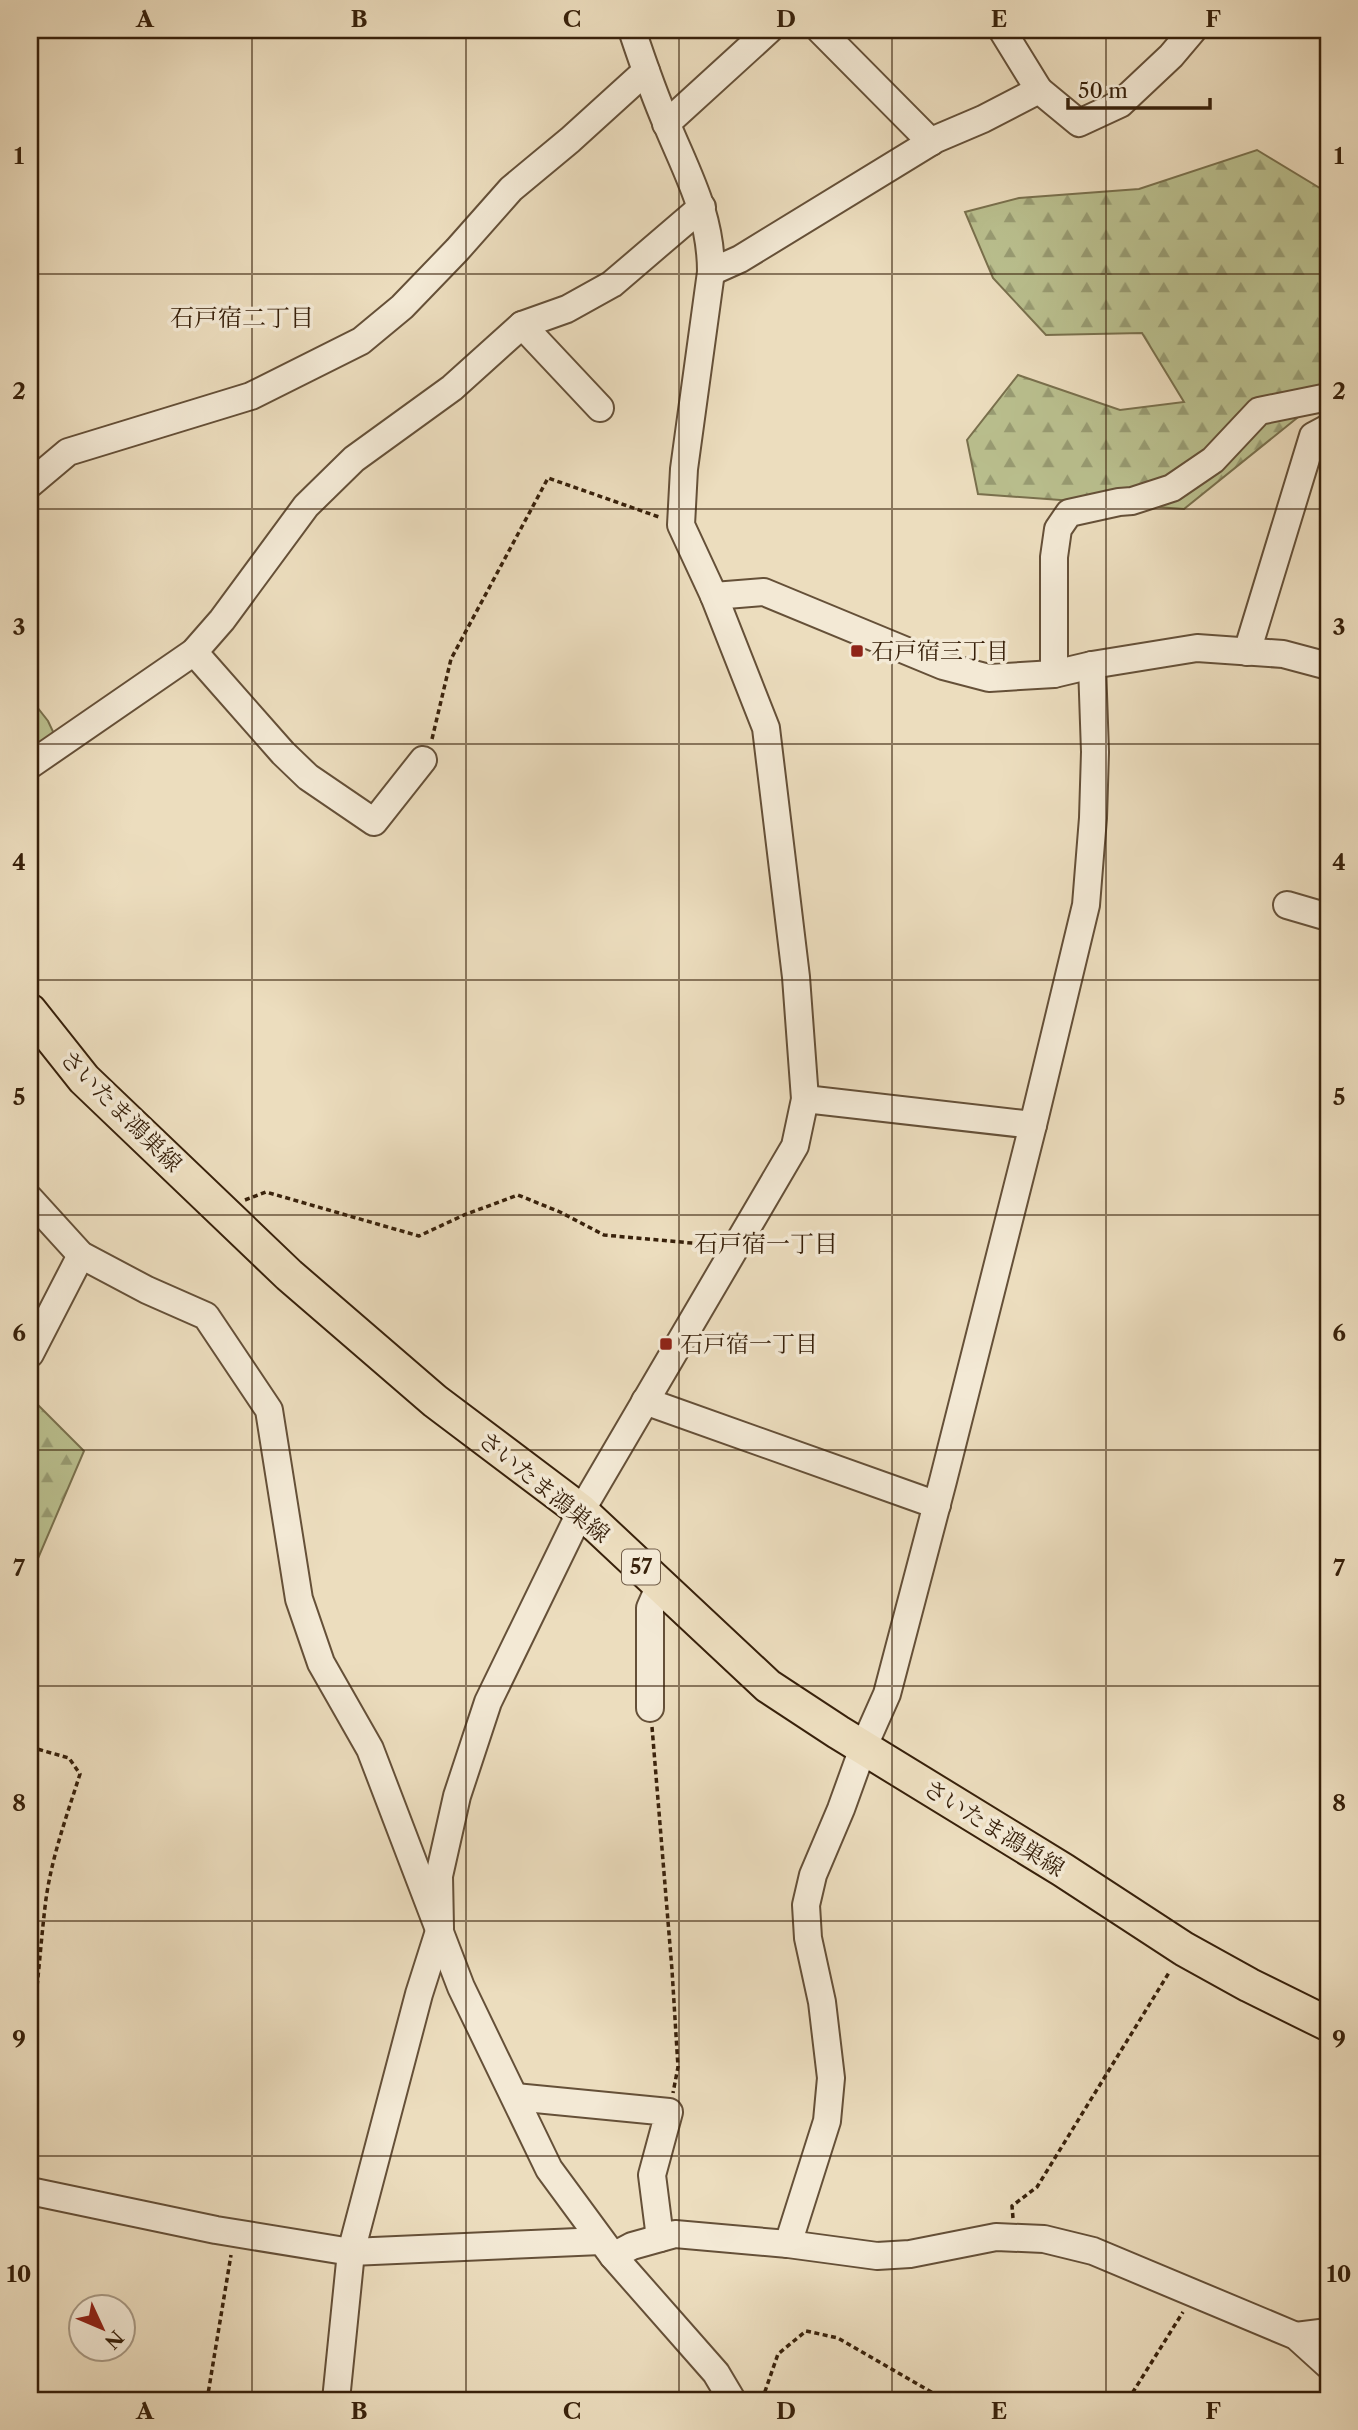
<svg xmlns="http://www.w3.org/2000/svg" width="1358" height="2430" font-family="'Libre Caslon Text','Noto Serif JP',serif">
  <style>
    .forest { fill: url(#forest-firs); stroke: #79704d; stroke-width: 2 }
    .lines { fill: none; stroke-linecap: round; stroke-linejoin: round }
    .minor-casing { stroke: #655038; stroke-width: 30 }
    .major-casing { stroke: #38210b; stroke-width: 37 }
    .path { stroke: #38210b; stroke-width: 3.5; stroke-dasharray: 5 3.5; stroke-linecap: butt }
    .minor { stroke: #f3e9d5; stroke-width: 26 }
    .major { stroke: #ecddbe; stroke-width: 33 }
    .grid { fill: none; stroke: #38210b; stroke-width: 2; stroke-opacity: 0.55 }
    .poi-dot { fill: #8f2418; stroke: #f3e9d5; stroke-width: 2.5 }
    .labels { text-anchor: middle; stroke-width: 7; stroke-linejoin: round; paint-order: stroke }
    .shield { fill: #f3e9d5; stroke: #705d48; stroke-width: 2 }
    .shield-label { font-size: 21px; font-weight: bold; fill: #38210b }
    .poi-label { font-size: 23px; fill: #38210b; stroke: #f3e9d5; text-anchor: start }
    .street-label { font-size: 23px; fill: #38210b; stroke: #f3e9d5 }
    .neighbourhood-label { font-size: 24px; fill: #38210b; stroke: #f3e9d5 }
    .neatline { fill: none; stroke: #38210b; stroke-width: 2.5 }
    .grid-label { font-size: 23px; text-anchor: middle; font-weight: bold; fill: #38210b }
  </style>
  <defs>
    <pattern id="forest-firs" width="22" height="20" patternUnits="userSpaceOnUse" patternTransform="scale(1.75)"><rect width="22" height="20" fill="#bac08f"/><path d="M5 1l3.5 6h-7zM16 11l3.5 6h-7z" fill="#989c73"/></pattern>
  </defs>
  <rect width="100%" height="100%" fill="#ecddbe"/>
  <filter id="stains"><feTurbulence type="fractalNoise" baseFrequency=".00286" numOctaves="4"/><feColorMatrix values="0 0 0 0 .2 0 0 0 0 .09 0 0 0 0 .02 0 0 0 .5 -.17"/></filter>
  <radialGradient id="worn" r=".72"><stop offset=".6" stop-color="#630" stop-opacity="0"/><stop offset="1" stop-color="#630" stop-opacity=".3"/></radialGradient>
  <g class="forest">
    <path d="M1257,150l71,43v200l-144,116 -206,-15 -11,-54 51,-65 102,35 64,-8 -42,-69 -96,2 -53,-57 -28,-66 54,-14 120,-9z"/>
    <path d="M30,698l18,23 8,17 -26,18z"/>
    <path d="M30,1397l54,54 -54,126z"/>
  </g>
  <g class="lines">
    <g class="minor-casing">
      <g id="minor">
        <path d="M820,30l111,112"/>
        <path d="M1002,30l37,60"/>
        <path d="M666,124l103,-94"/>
        <path d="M711,272l29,-13 196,-120 47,-20 56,-29 40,33 41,-19 51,-48 22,-26"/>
        <path d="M522,325l78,83"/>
        <path d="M30,484l38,-32 183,-56 110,-55 41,-34 55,-57 54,-61 59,-49 76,-69"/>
        <path d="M714,596l50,-4 179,74 46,12 65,-4 38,-9 105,-17 86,6 45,12"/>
        <path d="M194,652l89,101 25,24 66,45 49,-62"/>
        <path d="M1247,652l66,-216 15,-8"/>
        <path d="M1054,674v-117l4,-28 11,-16 50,-11 13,-1 40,-13 41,-28 46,-49 69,-14"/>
        <path d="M30,765l164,-113 28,-32 84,-114 48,-47 98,-71 70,-63 45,-16 45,-25 90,-77"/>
        <path d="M1287,905l41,12"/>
        <path d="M805,1099l228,26"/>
        <path d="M30,1199l51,56 66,35 59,26 63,94 30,189 22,64 49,86 91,238 88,182 64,87 103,117 16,27"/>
        <path d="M30,1354l51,-99"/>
        <path d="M645,1401l292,104"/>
        <path d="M650,1708v-100l10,-23"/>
        <path d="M515,2097l154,15 -17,63 8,63"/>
        <path d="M30,2191l186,39 135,22 250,-11"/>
        <path d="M788,2244l39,-123 4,-43 -9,-76 -14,-64 -2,-33 7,-30 28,-66 22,-61 24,-54 56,-213 90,-356 53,-220 7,-87 2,-66 -3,-87"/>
        <path d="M613,2256l19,-10 43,-12 113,10 89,12 33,-2 86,-17 48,2 49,12 203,85 32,29"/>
        <path d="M1296,2336l32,-4"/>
        <path d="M336,2400l15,-148 68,-258 21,-66 -1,-52 18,-80 31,-94 93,-191 214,-365 10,-47 -9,-122 -30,-249 -52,-132 -33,-71 3,-56 27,-197c0,-56 -22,-95 -43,-145 -14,-32 -25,-64 -36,-97"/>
      </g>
    </g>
    <g class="major-casing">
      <path id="major" d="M30,1011l54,68 205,196 146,126 146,110 187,175 70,46 225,138 121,79 65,36 79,39"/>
    </g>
    <g class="path">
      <path d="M432,739l19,-80 97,-181 111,39"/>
      <path d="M245,1200l21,-8 153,44 45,-21 54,-20 42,17 44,23 109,10"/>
      <path d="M652,1727l20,243 6,97 -5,26"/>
      <path d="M30,1747l39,11 11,16c-13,41 -28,82 -34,125 -6,47 -8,94 -16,140"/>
      <path d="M1013,2218l-1,-12 25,-19 133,-216"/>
      <path d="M207,2400l24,-145"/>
      <path d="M762,2400l16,-46 28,-23 32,7 107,62"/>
      <path d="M1128,2400l55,-88"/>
    </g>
    <use href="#minor" class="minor"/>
    <use href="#major" class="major"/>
  </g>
  <path class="grid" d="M252,30v2370M466,30v2370M679,30v2370M892,30v2370M1106,30v2370M30,274h1298M30,509h1298M30,744h1298M30,980h1298M30,1215h1298M30,1450h1298M30,1686h1298M30,1921h1298M30,2156h1298"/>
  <g class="poi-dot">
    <rect x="850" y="644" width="14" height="14" rx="3.5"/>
    <rect x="659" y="1337" width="14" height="14" rx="3.5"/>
  </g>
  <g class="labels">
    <rect class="shield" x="622" y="1549.5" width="38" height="35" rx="5"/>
    <g class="shield-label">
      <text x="641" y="1574">57</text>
    </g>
    <g class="poi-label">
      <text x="871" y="659">石戸宿三丁目</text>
      <text x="680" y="1352">石戸宿一丁目</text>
    </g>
    <g class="street-label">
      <text transform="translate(121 1111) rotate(45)" y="8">さいたま鴻巣線</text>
      <text transform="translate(544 1487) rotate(39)" y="8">さいたま鴻巣線</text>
      <text transform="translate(994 1828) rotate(32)" y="8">さいたま鴻巣線</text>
    </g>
    <g class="neighbourhood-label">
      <text x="242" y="326">石戸宿二丁目</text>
      <text x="766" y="1252">石戸宿一丁目</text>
    </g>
  </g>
  <rect width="1358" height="2430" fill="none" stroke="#ecddbe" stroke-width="77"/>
  <g transform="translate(102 2328) rotate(134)"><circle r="33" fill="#f3e9d5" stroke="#a89984" stroke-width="2"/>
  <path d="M0-5L12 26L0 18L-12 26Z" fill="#8f2418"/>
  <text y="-10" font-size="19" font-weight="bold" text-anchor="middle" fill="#38210b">N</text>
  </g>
  <path d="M1068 98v10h142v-10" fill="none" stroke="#38210b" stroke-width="3.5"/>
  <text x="1078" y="98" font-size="21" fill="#38210b" stroke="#f3e9d5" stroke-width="5" paint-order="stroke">50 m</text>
  <rect x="38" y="38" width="1282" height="2354" class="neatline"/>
  <g class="grid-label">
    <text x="145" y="27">A</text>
    <text x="359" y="27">B</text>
    <text x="572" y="27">C</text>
    <text x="786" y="27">D</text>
    <text x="999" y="27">E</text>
    <text x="1213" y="27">F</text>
    <text x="19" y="164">1</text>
    <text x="1339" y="164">1</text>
    <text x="19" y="399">2</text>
    <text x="1339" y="399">2</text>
    <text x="19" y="635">3</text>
    <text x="1339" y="635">3</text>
    <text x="19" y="870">4</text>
    <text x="1339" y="870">4</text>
    <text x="19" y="1105">5</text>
    <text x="1339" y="1105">5</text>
    <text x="19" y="1341">6</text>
    <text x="1339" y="1341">6</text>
    <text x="19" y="1576">7</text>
    <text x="1339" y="1576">7</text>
    <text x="19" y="1811">8</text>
    <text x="1339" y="1811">8</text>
    <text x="19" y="2047">9</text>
    <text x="1339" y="2047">9</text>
    <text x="19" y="2282">10</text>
    <text x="1339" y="2282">10</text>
    <text x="145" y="2419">A</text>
    <text x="359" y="2419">B</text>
    <text x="572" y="2419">C</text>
    <text x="786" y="2419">D</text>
    <text x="999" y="2419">E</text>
    <text x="1213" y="2419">F</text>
  </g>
  <rect width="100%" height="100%" filter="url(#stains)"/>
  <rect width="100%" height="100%" fill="url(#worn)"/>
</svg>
